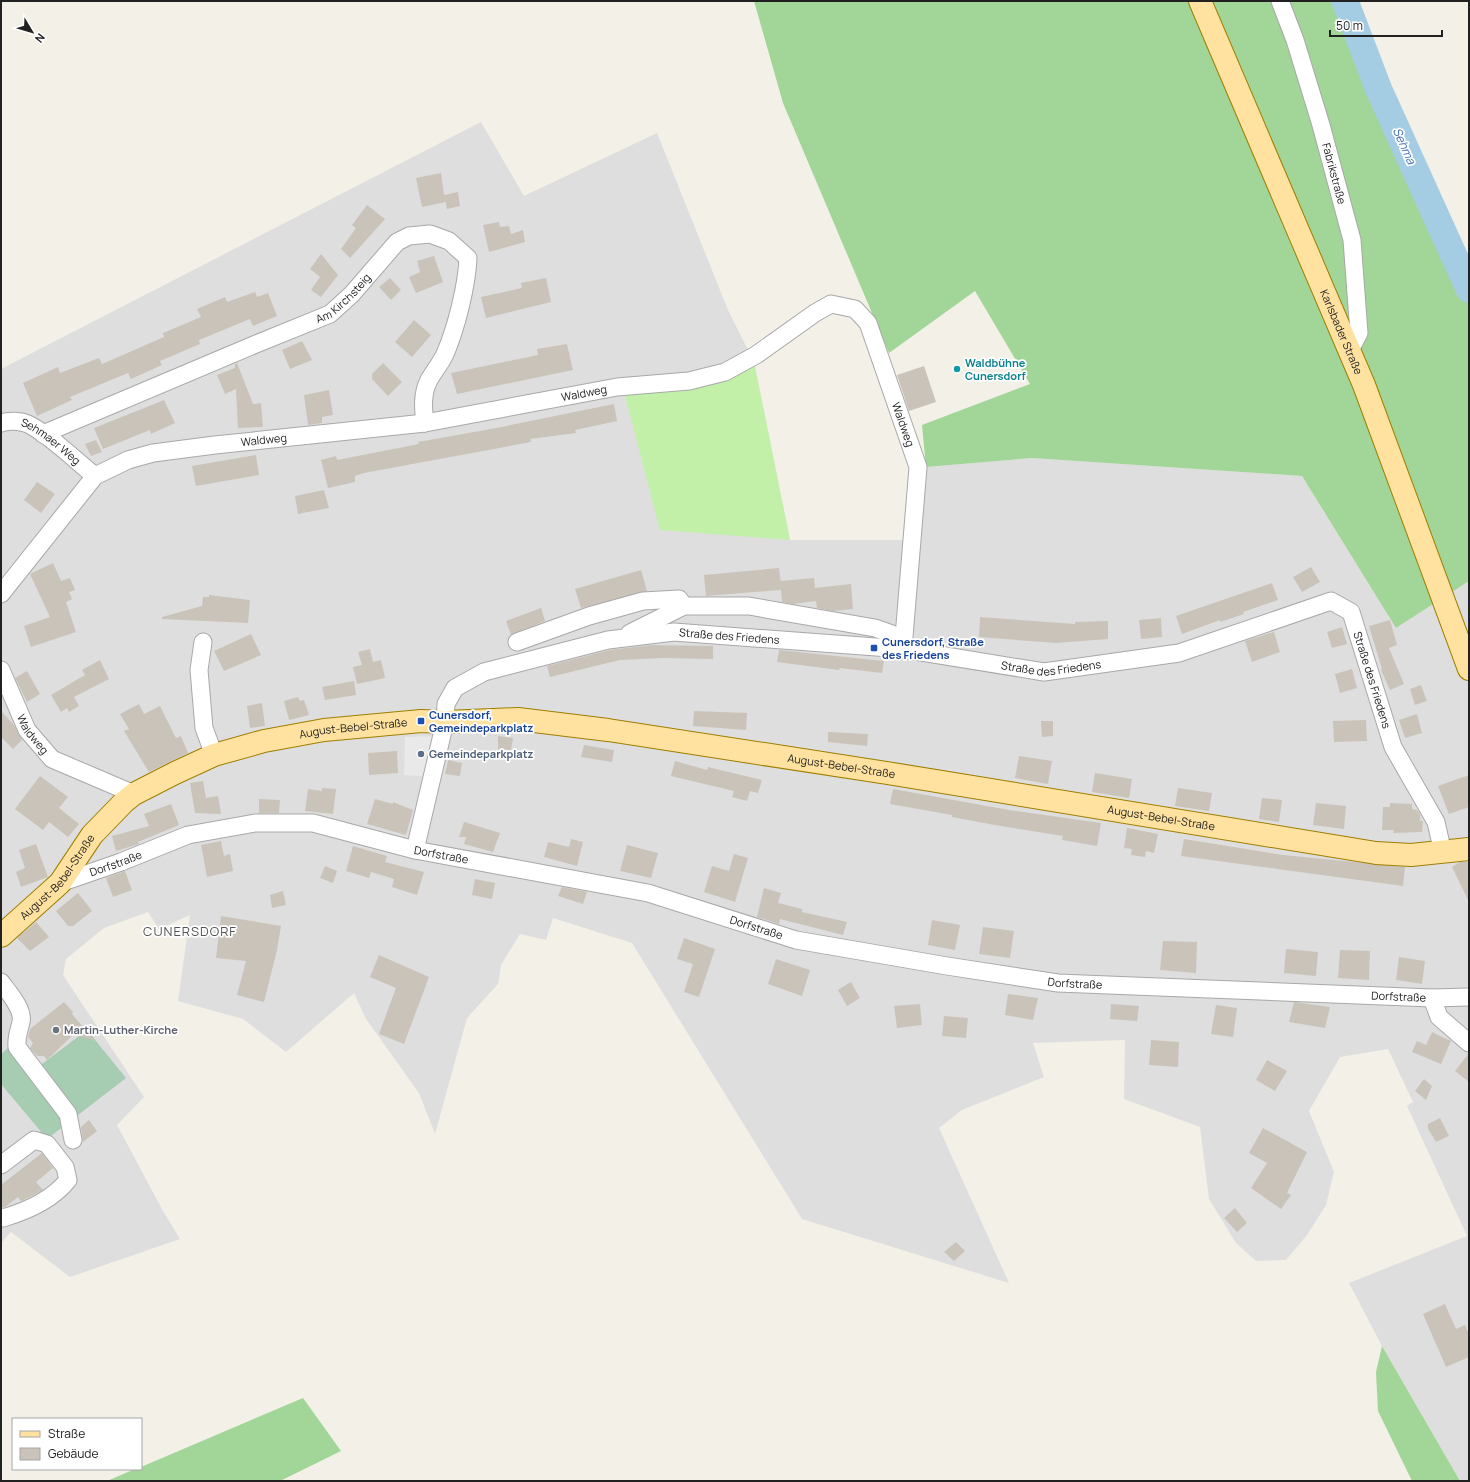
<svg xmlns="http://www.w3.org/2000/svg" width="1470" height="1482" font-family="Manrope,sans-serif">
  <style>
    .residential { fill: #dfdede }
    .grass { fill: #c2f0a9 }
    .forest { fill: #a2d598 }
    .cemetery { fill: #a6cdb1 }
    .parking { fill: #e9e9e9 }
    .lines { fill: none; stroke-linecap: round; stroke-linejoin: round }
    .river { stroke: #a4cce3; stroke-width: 27 }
    .building { fill: #cac3b9 }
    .minor-casing { stroke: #a8a8a8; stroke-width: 19 }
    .major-casing { stroke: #9e7e00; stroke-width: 24 }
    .minor { stroke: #fff; stroke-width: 17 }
    .major { stroke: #ffe29f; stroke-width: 22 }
    .culture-dot { fill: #0f9aa8; stroke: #fff; stroke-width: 1.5 }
    .transit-dot { fill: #1a4fb4; stroke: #fff; stroke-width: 1.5 }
    .service-dot { fill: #5c6f8a; stroke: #fff; stroke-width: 1.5 }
    .worship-dot { fill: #6b7280; stroke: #fff; stroke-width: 1.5 }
    .labels { text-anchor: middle; stroke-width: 3.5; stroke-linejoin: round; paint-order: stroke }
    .street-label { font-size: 11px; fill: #212121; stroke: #fff }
    .culture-label { font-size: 11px; font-weight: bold; fill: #0d838f; stroke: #fff; text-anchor: start }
    .transit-label { font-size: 11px; font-weight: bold; fill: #164399; stroke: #fff; text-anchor: start }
    .service-label { font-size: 11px; font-weight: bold; fill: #4e5e75; stroke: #fff; text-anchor: start }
    .worship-label { font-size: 11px; font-weight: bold; fill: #5b616d; stroke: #fff; text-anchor: start }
    .water-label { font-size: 12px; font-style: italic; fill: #446fba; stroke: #fff }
    .quarter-label { font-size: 13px; letter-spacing: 1px; fill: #545454; stroke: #fff }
  </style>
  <rect width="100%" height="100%" fill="#f2f0e7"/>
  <path class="residential" d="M481,122l43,74 133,-63 71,177 26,52 36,178h131l5,-73 106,-9 270,18 94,152 73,-47v900h-9l-78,-135 -33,-63 118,-47 -60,-130 6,-4 -25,-53 -48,8 -31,54 25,61 -8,33 -19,30 -21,25 -30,1 -20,-18 -27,-44 -9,-72 -76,-28 1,-59 -92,3 11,34 -82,33 -23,18 70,155 -207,-64 -170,-276 -79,-25 -7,22 -26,-6 -19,31 -3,19 -31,34 -32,116 -16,-41 -53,-74 -12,-26 -68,59 -43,-33 -65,-18 12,-86 -31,14 -11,-17 -44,16 -38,31 -3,16 81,122 -27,28 46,86 17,28 -110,38 -59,-45 -10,11v-874z"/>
  <path class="grass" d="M754,362l36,178 -130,-10 -36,-138z"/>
  <g class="forest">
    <path d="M754,1h580l58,91 77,169v320l-73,47 -94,-152 -270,-18 -106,9 -4,-42 108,-41 -55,-93 -86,62 -106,-250z"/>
    <path d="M1382,1346l78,135h-48l-34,-70 -2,-39z"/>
    <path d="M303,1398l38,53 -61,30h-173l28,-12h6v-2z"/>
  </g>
  <path class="cemetery" d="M87,1030l39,48 -79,61 -46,-55v-30l8,-7 21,26z"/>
  <path class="parking" d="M442,736l-10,41 -28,-2 1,-38z"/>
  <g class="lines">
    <path class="river" d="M1345,1l34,89 90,199"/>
  </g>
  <g class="building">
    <path d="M441,173l3,22 14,-3 2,14 -13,3 -2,-11 1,4 -24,5 -6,-29z"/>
    <path d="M367,205l18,14 -35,39 -9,-9 15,-21 -4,-3z"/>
    <path d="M499,222l1,5 9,-1 2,8 12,-4 2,12 -36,10 -6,-27z"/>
    <path d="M321,254l17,21 -17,22 -10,-7 9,-13 -10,-8z"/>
    <path d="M434,256l9,26 -27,11 -7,-16 11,-5 -3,-11z"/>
    <path d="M390,278l11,12 -10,10 -12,-13z"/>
    <path d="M546,278l5,24 -65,16 -5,-21 41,-9 -1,-5z"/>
    <path d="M255,292l2,5 11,-4 9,23 -24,10 -3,-7 -51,21 1,4 -40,17 2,4 -31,14 -3,-6 -58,24 2,3 -35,16 -14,-33 35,-16 2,6 39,-15 3,6 62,-27 -1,-4 38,-16 -4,-8 28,-12 2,5z"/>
    <path d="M414,320l17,15 -19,22 -17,-15z"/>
    <path d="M302,341l10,19 -22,9 -8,-19z"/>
    <path d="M567,344l6,26 -116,24 -6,-21 87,-18 -1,-6z"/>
    <path d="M237,363l16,41 8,-1 2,24 -25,1 -2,-39 -11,5 -8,-19 18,-7v-4z"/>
    <path d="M383,363l19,19 -14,14 -16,-17v-5z"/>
    <path d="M924,366l12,36 -27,9 -12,-36z"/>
    <path d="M329,390l4,25 -11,2v6l-14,2 -4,-30z"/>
    <path d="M164,400l11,23 -24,11 -1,-4 -47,19 -9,-21z"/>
    <path d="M614,404l3,17 -42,9 1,3 -46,6 1,3 -167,31 -9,3v6l-27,6 -7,-28 15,-4 1,4 82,-16 -1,-2 73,-13z"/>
    <path d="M96,440l6,12 -11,4 -6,-12z"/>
    <path d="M256,455l3,20 -63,11 -4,-20z"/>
    <path d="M37,482l18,12 -14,19 -17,-13z"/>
    <path d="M324,490l5,18 -31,6 -3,-18z"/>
    <path d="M53,563l8,18 9,-3 5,12 -6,2 3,7 -6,3 10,30 -45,15 -7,-21 26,-9 -20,-43z"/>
    <path d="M1311,567l9,15 -18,10 -9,-15z"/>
    <path d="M779,568l2,16 -1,-3 34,-3 1,10 36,-4 2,25 -20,2 -16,-3 -1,-7 -23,3 -11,-2 -1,-12 -75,6 -2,-21z"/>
    <path d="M641,570l6,21 -66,17 -6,-19z"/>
    <path d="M1272,583l6,17 -35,12 1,2 -24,8v-2l-38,14 -6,-18z"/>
    <path d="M209,595l41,5 -2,23 -86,-4v-2l40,-11 1,-9h6z"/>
    <path d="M541,608l4,13 -34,14 -5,-14z"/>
    <path d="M980,617l95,7v-2l33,-1v18l-52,4 -77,-6z"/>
    <path d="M1161,618l1,19 -21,2 -2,-19z"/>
    <path d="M1390,620l7,25 -8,3 15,36 -14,6 -9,-20 1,-1 -13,-43z"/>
    <path d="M1342,627l5,17 -15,4 -5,-16z"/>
    <path d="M1274,632l6,20 -28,10 -7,-21z"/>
    <path d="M251,634l10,21 -37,16 -10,-20z"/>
    <path d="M652,645l61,1v13l-50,-1 -43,2 -70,17 -3,-11 63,-16z"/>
    <path d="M370,649l3,13 8,-2 4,18 -28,6 -4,-17 9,-2 -4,-13z"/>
    <path d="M779,650l105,11 -2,12 -42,-5 -1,2 -62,-8z"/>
    <path d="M100,660l9,19 -35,18 5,9 -10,6 -2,-4 -6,4 -10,-17 34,-20 -3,-5z"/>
    <path d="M1352,669l5,19 -17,5 -5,-19z"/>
    <path d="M27,671l13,23 -13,8 -12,-24z"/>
    <path d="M354,681l2,14 -31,5 -3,-13z"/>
    <path d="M1421,685l6,16 -12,4 -5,-16z"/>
    <path d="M298,697l2,4 4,-1 5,15 -20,5 -5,-19z"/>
    <path d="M262,703l3,23 -15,2 -3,-22z"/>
    <path d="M139,704l5,10 16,-8 16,32 5,-2 7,17 -39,19 -25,-41 5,-2 -9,-15z"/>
    <path d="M1,711l13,14 8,15 -9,9 -12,-12z"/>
    <path d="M694,711l53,2 -1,17 -53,-4z"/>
    <path d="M1417,714l5,19 -17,5 -6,-18z"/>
    <path d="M1366,720l1,21 -33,1 -1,-21z"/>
    <path d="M1041,721h12v15l-11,1z"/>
    <path d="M828,732l40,2 -1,12 -39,-4z"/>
    <path d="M498,736l15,2 -2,12 -13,-1z"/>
    <path d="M584,745l30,5 -2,12 -31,-5z"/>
    <path d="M397,751l1,22 -29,2 -1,-22z"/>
    <path d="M1019,756l33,5 -4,23 -33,-6z"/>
    <path d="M448,760l14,3 -2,13 -15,-2z"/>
    <path d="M675,761l32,9 1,-3 54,13 -4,13 -8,-2 -3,10 -15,-4 2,-6 -63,-15z"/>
    <path d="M1095,773l37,6 -3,19 -37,-6z"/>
    <path d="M1469,775v32l-20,7 -11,-28z"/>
    <path d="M40,776l28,21 -9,11 20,16 -11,13 -19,-15 -6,8 -28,-21z"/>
    <path d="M203,781l3,17 12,-2 3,18 -26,-1 -5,-30z"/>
    <path d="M322,788l14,1 -3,25 -28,-3 3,-22 14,2z"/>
    <path d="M1178,788l34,5 -3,18 -34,-5z"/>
    <path d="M893,789l116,21 92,13 -4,23 -35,-6 1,-4 -74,-12 -37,-7v-2l-62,-11z"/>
    <path d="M1262,798l20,2 -3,22 -20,-3z"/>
    <path d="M259,799l21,1 -1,13h-20z"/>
    <path d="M375,799l18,5v-2l20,8 -7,25 -39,-11z"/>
    <path d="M1316,803l30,3 -2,23 -31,-4z"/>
    <path d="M1390,803l22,1v5l5,1 3,4v7h3l-1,11 -29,1 1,-3h-12l1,-23h7z"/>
    <path d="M171,804l8,21 -41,17 1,2 -23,7 -4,-15 37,-10 -5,-12z"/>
    <path d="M464,822l36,11 -7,19 -29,-8 2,-7h-7z"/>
    <path d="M1127,828l31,6 -4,19 -8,-2 -1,6 -14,-2 1,-6 -8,-1z"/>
    <path d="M571,839l12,3 -6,24 -33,-9 4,-15 21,5z"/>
    <path d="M1184,839l99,16 122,12 -2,19 -222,-30z"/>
    <path d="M221,841l3,15 6,-2 3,17 -26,6 -6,-32z"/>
    <path d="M36,844l12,33 -27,10 -5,-15 9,-4 -6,-18z"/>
    <path d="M627,845l31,8 -7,25 -31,-7z"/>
    <path d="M353,846l34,10 -2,6 39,10 -7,23 -25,-8 2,-8 -23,-7 -2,6 -23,-7z"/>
    <path d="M734,854l14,4 -13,44 -31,-10 8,-26 17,5z"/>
    <path d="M1460,862h9v40l-17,-35z"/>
    <path d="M325,866l12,5 -4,12 -13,-5z"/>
    <path d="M125,871l7,19 -19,7 -7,-19z"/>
    <path d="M475,879l20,4 -3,16 -20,-4z"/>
    <path d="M562,887l25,5 -4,12 -25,-8z"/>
    <path d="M764,888l17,5 -3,10 24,6v3l45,10 -4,13 -63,-16 -1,5 -22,-7z"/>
    <path d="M283,891l3,14 -14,3 -2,-13z"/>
    <path d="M78,893l14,18 -19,15h-5l-12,-15z"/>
    <path d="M221,916l60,10 -4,24 -13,52 -27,-7 9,-34 -30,-3z"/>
    <path d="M932,920l28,5 -5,25 -27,-5z"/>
    <path d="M36,922l13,15 -19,14 -13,-13z"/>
    <path d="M983,927l31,4 -4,27 -31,-4z"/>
    <path d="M684,938l31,11 -16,48 -15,-5 9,-28 -16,-5z"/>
    <path d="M1163,941l34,1 -1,31 -36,-3z"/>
    <path d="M1286,949l32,3 -2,24 -32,-3z"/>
    <path d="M1340,950l30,1 -1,29 -31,-2z"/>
    <path d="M379,955l50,22 -25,67 -25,-10 17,-46 -26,-11z"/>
    <path d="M1399,957l26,4 -3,23 -26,-4z"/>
    <path d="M776,959l34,11 -8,26 -34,-12z"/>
    <path d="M851,982l9,16 -13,8 -9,-16z"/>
    <path d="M1008,994l30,4 -5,22 -28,-5z"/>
    <path d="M64,1002l9,10 -1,2 23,27 -21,-7 -27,26 -3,-4h-7l-7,-8 3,-5 -5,-6 2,-8z"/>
    <path d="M1294,1002l36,5 -5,21 -36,-6z"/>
    <path d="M920,1004l2,21 -25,3 -3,-22z"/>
    <path d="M1111,1004l28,2 -2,15 -27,-2z"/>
    <path d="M1216,1005l21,3 -4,29 -22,-3z"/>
    <path d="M944,1016l24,2 -2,20 -24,-2z"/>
    <path d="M1432,1032l19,9 -10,23 -29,-12 5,-11 9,4z"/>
    <path d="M1151,1040l28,2 -1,25 -29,-2z"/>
    <path d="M1469,1053v29l-14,-11z"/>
    <path d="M1267,1060l20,11 -12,20 -19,-11z"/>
    <path d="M1424,1079l8,7 -6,14 -11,-9z"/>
    <path d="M1440,1118l9,18 -13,6 -8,-13v-5z"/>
    <path d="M89,1120l8,11 -14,11 -2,-15z"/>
    <path d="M1263,1128l44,24 -20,41 4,2 -10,14 -30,-21 16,-25 -18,-10z"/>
    <path d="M42,1153l11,15 -17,14 7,8 -22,11 -3,-4 -13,10h-4v-22z"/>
    <path d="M1235,1208l12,15 -10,9 -13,-14z"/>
    <path d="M956,1242l9,9 -11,10 -10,-9z"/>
    <path d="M1445,1304l11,25 9,-4 4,10v22l-23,10 -23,-53z"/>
  </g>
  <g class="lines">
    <g class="minor-casing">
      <g id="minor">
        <path id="s1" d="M1280,1l15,39 26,85 31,115 7,93 -9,17"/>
        <path id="s2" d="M1,423c8,-3 20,-2 27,1 22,11 48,37 67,52"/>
        <path id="s3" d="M43,434l213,-90 74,-30 22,-20 45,-52 12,-6 21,-2 19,7 19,17c-1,27 -12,71 -23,96 -4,9 -11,17 -16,26 -7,13 -6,28 -4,43"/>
        <path id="s4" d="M1,594l94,-118 33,-16 25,-7 62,-8 210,-22 192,-36 72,-6 36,-9 31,-17 59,-42 16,-9 24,5 13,14 50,144 -15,182"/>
        <path d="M630,633l54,-27h65l126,22 28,10"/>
        <path d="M203,642l-4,28 5,58 10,27"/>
        <path d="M517,642l72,-26 54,-15 36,-2 5,7"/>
        <path id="s5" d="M1,670l26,60 25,29 82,35"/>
        <path id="s6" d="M415,850l30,-128 1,-18 9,-16 29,-16 124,-32 66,-8 229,17 141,23 135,-19 152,-52 20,11 42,135 43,75 7,31"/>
        <path id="s7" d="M60,883l61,-21 67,-27 67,-12h58l102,27 233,43 148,47 151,26 111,17 374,15 37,-1"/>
        <path d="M1,982c7,10 23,27 20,40 -2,9 -5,15 -4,25l51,67 5,26"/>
        <path d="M1432,998l7,19 30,26"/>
        <path d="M1,1165l33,-25 13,4 18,23 3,13c-16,20 -41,31 -65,38l-2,-1"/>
      </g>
    </g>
    <g class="major-casing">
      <g id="major">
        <path id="s8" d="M1200,1l164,384 105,284"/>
        <path id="s9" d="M1,936l59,-53 32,-48 32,-33 10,-8 41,-21 39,-18 50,-14 60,-11 97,-9 24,1 73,-3 90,11 279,43 489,80 35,2 58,-6"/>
      </g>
    </g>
    <use href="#minor" class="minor"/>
    <use href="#major" class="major"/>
  </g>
  <circle class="culture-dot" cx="957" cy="369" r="4"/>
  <g class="transit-dot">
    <rect x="870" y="644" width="8" height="8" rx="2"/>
    <rect x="417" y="717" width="8" height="8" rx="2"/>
  </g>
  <circle class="service-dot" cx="421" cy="754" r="4"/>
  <circle class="worship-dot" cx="56" cy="1030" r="4"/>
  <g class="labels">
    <g class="street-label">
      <text dy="4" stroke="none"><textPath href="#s1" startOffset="181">Fabrikstraße</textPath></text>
      <text dy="4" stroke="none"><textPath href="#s3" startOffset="331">Am Kirchsteig</textPath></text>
      <text dy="4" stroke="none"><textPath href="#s8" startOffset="360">Karlsbader Straße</textPath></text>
      <text dy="4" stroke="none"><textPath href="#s4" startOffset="649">Waldweg</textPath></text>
      <text dy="4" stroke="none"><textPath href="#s4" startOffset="1069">Waldweg</textPath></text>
      <text dy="4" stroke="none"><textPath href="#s4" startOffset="325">Waldweg</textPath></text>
      <text dy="4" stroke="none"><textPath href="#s2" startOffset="56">Sehmaer Weg</textPath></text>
      <text dy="4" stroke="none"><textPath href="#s6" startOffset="451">Straße des Friedens</textPath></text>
      <text dy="4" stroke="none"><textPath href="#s6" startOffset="775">Straße des Friedens</textPath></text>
      <text dy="4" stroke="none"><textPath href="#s6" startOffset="1159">Straße des Friedens</textPath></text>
      <text dy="4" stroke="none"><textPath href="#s9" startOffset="427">August-Bebel-Straße</textPath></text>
      <text dy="4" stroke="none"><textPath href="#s5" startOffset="72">Waldweg</textPath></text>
      <text dy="4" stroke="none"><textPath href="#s9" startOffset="919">August-Bebel-Straße</textPath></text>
      <text dy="4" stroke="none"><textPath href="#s9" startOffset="1243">August-Bebel-Straße</textPath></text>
      <text dy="4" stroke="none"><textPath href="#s7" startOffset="395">Dorfstraße</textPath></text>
      <text dy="4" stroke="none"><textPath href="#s7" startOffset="59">Dorfstraße</textPath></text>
      <text dy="4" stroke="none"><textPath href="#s9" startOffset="82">August-Bebel-Straße</textPath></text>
      <text dy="4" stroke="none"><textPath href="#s7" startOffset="719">Dorfstraße</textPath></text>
      <text dy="4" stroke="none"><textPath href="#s7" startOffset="1043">Dorfstraße</textPath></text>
      <text dy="4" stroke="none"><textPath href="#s7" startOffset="1367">Dorfstraße</textPath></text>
    </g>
    <g class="culture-label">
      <text x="965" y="367">Waldbühne<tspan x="965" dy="13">Cunersdorf</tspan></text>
    </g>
    <g class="transit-label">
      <text x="882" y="646">Cunersdorf, Straße<tspan x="882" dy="13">des Friedens</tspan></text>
      <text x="429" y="719">Cunersdorf,<tspan x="429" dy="13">Gemeindeparkplatz</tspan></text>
    </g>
    <g class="service-label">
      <text x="429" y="758">Gemeindeparkplatz</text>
    </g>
    <g class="worship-label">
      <text x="64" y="1034">Martin-Luther-Kirche</text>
    </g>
    <g class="water-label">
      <text transform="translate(1404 146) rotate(66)" y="4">Sehma</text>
    </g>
    <g class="quarter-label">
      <text x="190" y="936">CUNERSDORF</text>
    </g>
  </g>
  <rect width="1470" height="1482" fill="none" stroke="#212121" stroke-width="4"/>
  <rect x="12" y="1418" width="130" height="52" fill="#ffffff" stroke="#a6a6a6"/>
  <rect x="20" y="1431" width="20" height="6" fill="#ffe29f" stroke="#a6a6a6"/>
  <text x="48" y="1438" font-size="12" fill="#212121">Straße</text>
  <rect x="20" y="1448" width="20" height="12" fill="#cac3b9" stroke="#a6a6a6"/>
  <text x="48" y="1458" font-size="12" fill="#212121">Gebäude</text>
  <g transform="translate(32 32) rotate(128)" stroke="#ffffff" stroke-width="3" paint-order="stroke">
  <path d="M0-3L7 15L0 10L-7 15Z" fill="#212121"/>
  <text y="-6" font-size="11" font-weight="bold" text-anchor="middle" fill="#212121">N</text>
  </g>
  <path d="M1330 30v6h112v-6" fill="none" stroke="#212121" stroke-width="2"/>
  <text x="1336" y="30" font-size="12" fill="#212121" stroke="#ffffff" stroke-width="3" paint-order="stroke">50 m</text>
</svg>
